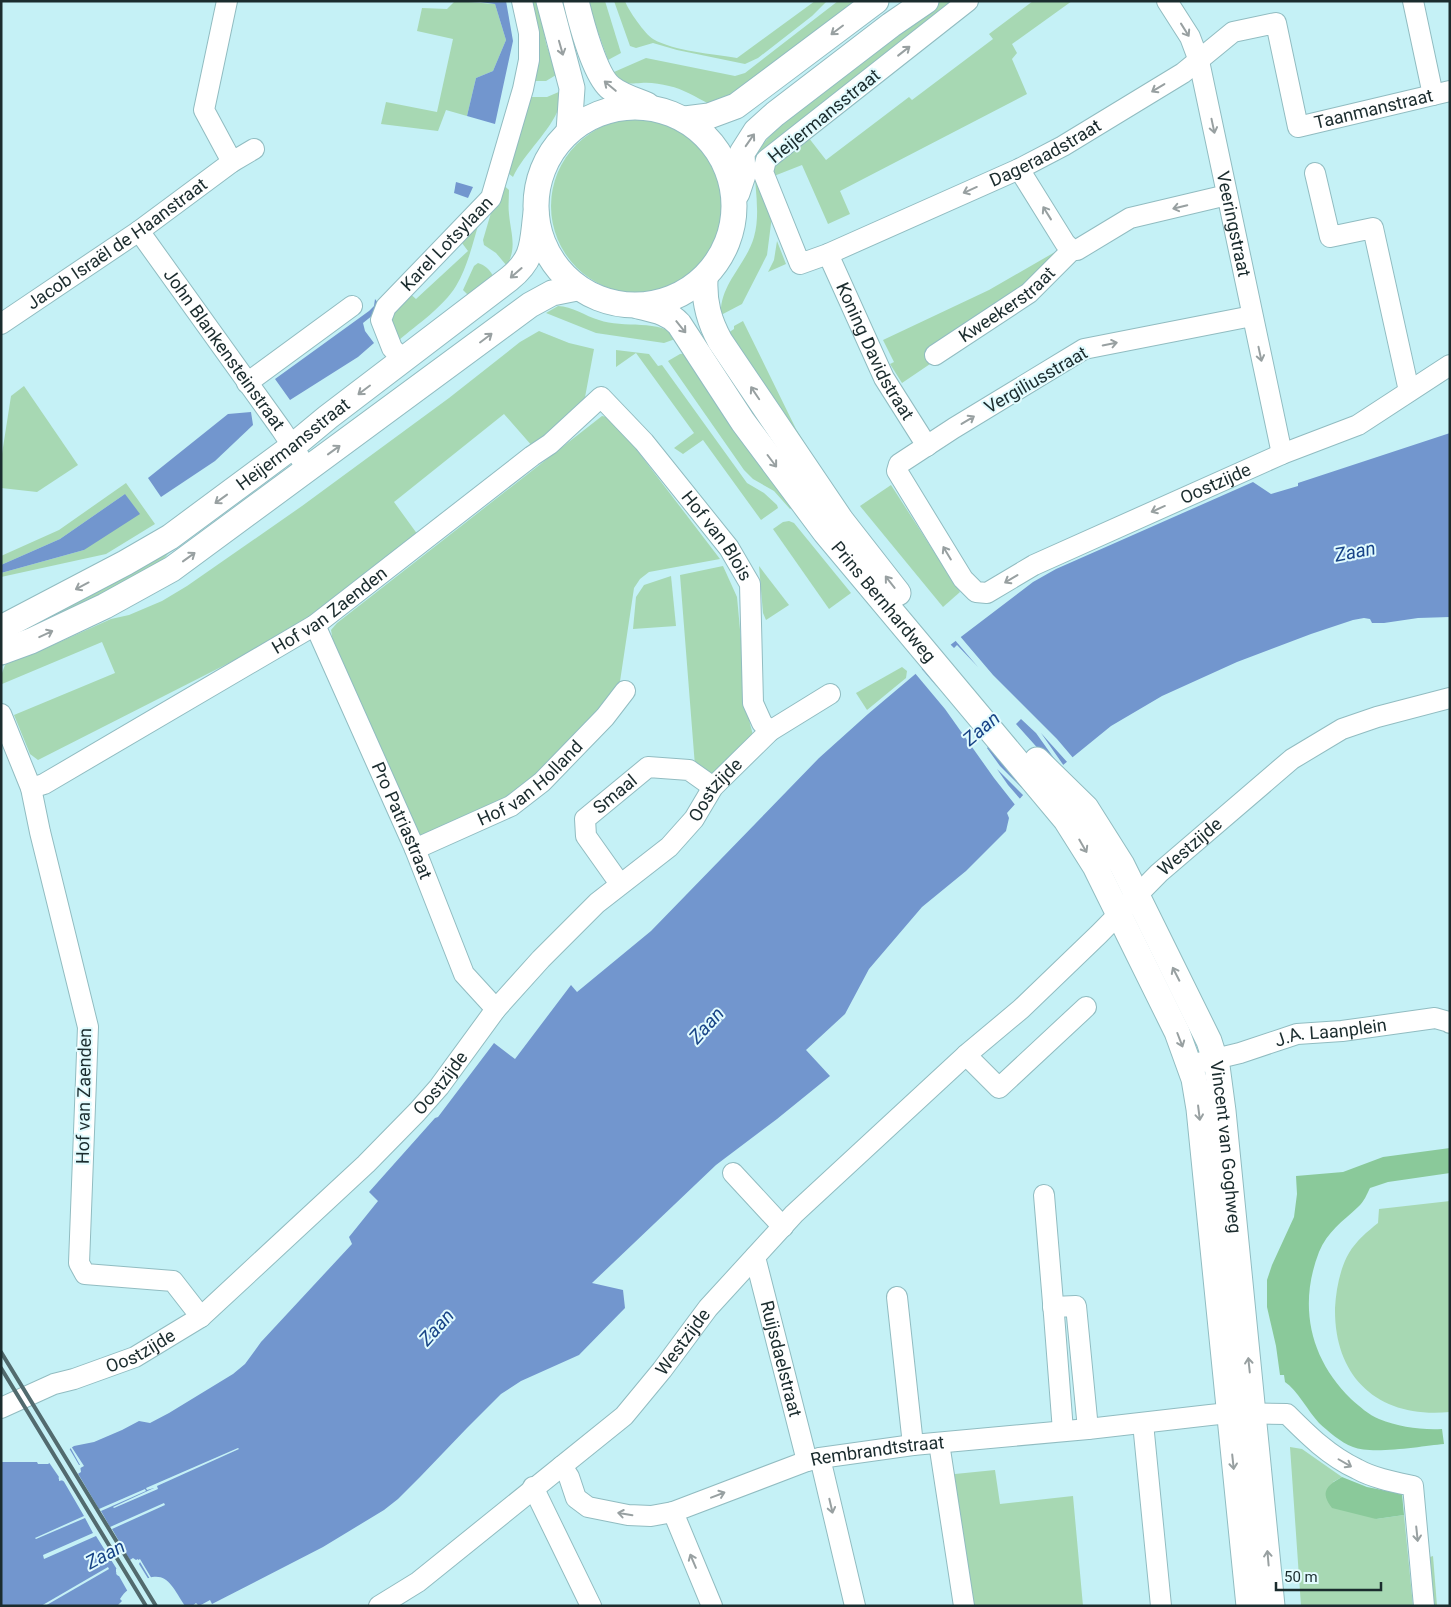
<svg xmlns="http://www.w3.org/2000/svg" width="1451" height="1607" font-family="Roboto,sans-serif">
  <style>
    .green { fill: #a7d8b3 }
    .forest { fill: #8ac99a }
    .water { fill: #7296ce; fill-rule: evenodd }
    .pier { fill: #c5f1f6 }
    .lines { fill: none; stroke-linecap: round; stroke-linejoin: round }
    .minor-casing { stroke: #91bcc1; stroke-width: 22 }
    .major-casing { stroke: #91bcc1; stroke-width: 27 }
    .minor { stroke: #fff; stroke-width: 20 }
    .major { stroke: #fff; stroke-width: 25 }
    .rail { stroke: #526b6e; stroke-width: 4 }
    .oneway { stroke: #98a0a1 }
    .labels { text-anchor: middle; stroke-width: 4; stroke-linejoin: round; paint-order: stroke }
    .street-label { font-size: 18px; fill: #1b2c2e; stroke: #e1fbfe }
    .water-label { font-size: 19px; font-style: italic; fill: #184487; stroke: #e1fbfe }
  </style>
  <rect width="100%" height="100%" fill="#c5f1f6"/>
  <g class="green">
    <path d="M455,1l40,3 11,36 -13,31 -17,7 -9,38 -21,-6 -8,21 -57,-7 5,-22 51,10 16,-73 -36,-8 5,-23 25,1z"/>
    <path d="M529,1h9l8,42 10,32 -10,6h-15z"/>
    <path d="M587,1h18l16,52 -13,7z"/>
    <path d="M614,1h11c3,9 20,33 28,38 20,12 61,15 84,19l78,-57h12l-15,15 -54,42 -13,6 -68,-14 -24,-7 -17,5 -6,-2z"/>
    <path d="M838,1h22l-136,99 -15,4c-13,-7 -26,-15 -40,-18 -9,-2 -19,-4 -28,-3 -14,1 -19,2 -27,-11l32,-14 89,18 10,-3z"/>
    <path d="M937,1h15l-2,7 -3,-4 -181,144 6,68 -5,39 -25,49 -21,11c-2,-30 25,-50 33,-78 7,-25 0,-52 0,-78 7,-16 20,-27 33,-38z"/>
    <path d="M1033,1h39l-60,43 5,9 -5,6 15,35 -187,97 10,23 -22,10 -26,-59 -28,11 -1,-8 32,-35 21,27 83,-63 3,3 81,-61 -4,-5z"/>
    <path d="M561,91c-1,5 0,11 -2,16 -8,24 -35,46 -46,70l-9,-7 24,-73h19z"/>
    <circle cx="638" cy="206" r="87"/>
    <path d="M500,182l9,8c0,8 -1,16 0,24 2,21 8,32 -2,52l-11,-13 -12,-8 -1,-5z"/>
    <path d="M480,219c-7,23 -12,47 -24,67 -13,21 -38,38 -57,54l-8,-14 1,-12 16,-22 8,7 52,-48 -9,-12z"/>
    <path d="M777,241l9,23 -18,8 6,-12z"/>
    <path d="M1055,252l1,6 -123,104 -31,21 -12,-19 4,-2 -11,-22 106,-50z"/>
    <path d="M478,263c7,2 12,7 15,13l-24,20 -6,-6 11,-24z"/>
    <path d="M558,306c14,0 27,10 41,14 24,9 62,-2 79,18l-14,5 -68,-10 -50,-20z"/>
    <path d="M743,321l53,108 17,27 -85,-123 6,-4v-3z"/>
    <path d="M539,331l30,12 25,6 -11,59 -50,39 -29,-33 -110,88 24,33 -90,70 -52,34 -238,121 -8,-6 -16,-39 101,-42 -13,-31 -100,42v-11l3,-8 8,-7 42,-14 56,-25 18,-4 33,-14 25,-15 115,-80 147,-108 71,-56z"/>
    <path d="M616,350l33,4 9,12 4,-1 85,118 17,10 13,12 1,3 -17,12 -58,-80 -20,14 -9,-6 20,-15 -58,-80 -20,14z"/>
    <path d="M688,353l106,153 -4,3 -16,-18 -21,-12 -9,-9 -76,-109 12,-7z"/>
    <path d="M24,386l54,79 -41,27 -36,-4v-28l10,-64z"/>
    <path d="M602,416l9,2 9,10 100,131 -71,13 -9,7 -6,9 -15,100 -71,86 -125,71 -90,-203 -2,-12 6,-7z"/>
    <path d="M126,483l29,41 -49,30 -105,23v-4l83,-23 41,-56 -65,45 -59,26v-9l58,-26z"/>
    <path d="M891,485l69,107 -17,15 -83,-101z"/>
    <path d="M789,521l5,2 57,70 -22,16 -56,-80 10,-7z"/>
    <path d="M175,546l-16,18 -151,80 -4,-8z"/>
    <path d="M723,566l14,31 11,119 5,19 -44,44 -14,-13 -15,-191z"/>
    <path d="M759,566l30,39 -23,15 -3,-7z"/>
    <path d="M671,576l5,50 -43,3 3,-32 8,-12z"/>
    <path d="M902,667l5,4 -1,7 -39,32 -11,-17z"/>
    <path d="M1450,1201v211c-70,7 -116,-33 -115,-104 1,-18 5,-40 14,-55 7,-12 19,-22 29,-30l1,-14z"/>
    <path d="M1290,1447l12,2 40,28 -9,5 43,37 28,-4 9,91h-112z"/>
    <path d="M995,1470l5,34 73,-8 10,110h-110l-21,-124 3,-8z"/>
    <path d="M1433,1556l4,50h-8l-5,-47z"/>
  </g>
  <g class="forest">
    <path d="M1450,1148v25l-62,9 -18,6c-3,6 -6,14 -12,19 -15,14 -31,25 -39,45 -21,54 -9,107 32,147 8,7 18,16 28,20 20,8 41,11 63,10l2,15c-22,2 -72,11 -91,3 -13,-5 -24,-15 -34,-24 -11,-12 -22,-33 -34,-41l-1,-7h-4l-4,-29 -9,-39v-27l5,-15 22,-48 3,-23 -1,-18 47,-4 40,-15z"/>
    <path d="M1342,1477l25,10 35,7 2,21 -28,4 -44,-11c-12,-16 -6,-22 10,-31z"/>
  </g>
  <g class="water">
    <path d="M473,1h33l7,40 -18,83 -28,-8 9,-38 17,-7 13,-31 -11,-36z"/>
    <path d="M456,182l17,5 -5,11 -14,-5z"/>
    <path d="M375,299l3,4 -5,12 -10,8 2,8 9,12 -16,14 -68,43 -15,-21 94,-68 5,-5z"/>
    <path d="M251,412l2,13 -38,36 -54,36 -13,-19 80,-64z"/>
    <path d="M1450,433v184l-32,1 -34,5h-12l-2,-4 -6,-1 -11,2 -42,14 -74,28 -75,34 -51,30 -59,48 -28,20 -17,19 2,5 -3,13 -40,40 -44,36 -53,62 -24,45 -39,36 24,26 -53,43 -61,46 -124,118 31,7 2,18 -46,47 -58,26 -20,13 -34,34 -47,49 -22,22 -14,11 -61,37 -111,57 -2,-4 -11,6 -3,-3 -4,3h-7c-14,-22 -20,-39 -47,-23 -8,5 -13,8 -18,16l2,2 -5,5h-116v-144h36l1,2h10l26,-18 20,-4 28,-12 17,-9 11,2 19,-10 64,-39 12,-10 16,-22 91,-98 -3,-7 29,-36 -9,-9 66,-74 3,-1 56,-74 21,16 56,-74 6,7 74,-61 168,-173 49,-44 77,-65 88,-67 23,-13 197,-87 18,12 27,-8v-3zM80,1465l1,7 -16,10 -7,-4zM133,1558l3,2 2,-1 1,4 -21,13 -2,-4v-3z"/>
    <path d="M125,494l15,20 -56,36 -83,23v-8l59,-26z"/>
  </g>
  <g class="pier">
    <path d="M959,635l34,40 64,64 17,20 -6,4 -27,-30 23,33 -3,2 -25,-35 -15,-14 -5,5 35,39 -59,-20 -5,5 13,18 28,28 -3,3 -28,-28 11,16 13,15 -5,6 -22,-28 -49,-69 -31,-37 6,-5 18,21 -17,-22 28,-23 5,5 3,-3 21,22 -24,-28z"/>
    <path d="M71,1446l13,20 -22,12 2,2 13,-8 22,37 46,-20 1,2 -45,20 9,16 54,-24 1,2 -53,24 19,33 -12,8v2l21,-13 12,20h-2l-10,-17 -1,2 10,16 -21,12 -9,-16 -3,-2 2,-3 -22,-35 -52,23 -1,-4 50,-22 -8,-15 -49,21 -1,-1 49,-22 -21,-36 -4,1v-4l-11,-16 21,-13 10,17h1l-10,-18z"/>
    <path d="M238,1448l1,1 -82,37 1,3 -44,19 -1,-1 41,-19 -7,2 -1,-2z"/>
    <path d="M108,1567l1,2 -64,37h-4z"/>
  </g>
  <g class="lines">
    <g class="minor-casing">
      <g id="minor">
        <path d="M227,1l-23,109 28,52"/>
        <path id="s1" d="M968,1l-202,159 -3,12 37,92 28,-10 191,-85 44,-23 120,-73 50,-41 43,-9 22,104 152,-36"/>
        <path id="s2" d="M1167,1l23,36 9,24 83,393"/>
        <path d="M1413,1l20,94"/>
        <path d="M1019,169l46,74 7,7h5l53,-32 97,-23"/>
        <path d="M1315,173l15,64 43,-9 36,163"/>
        <path id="s3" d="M139,231l142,198 27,41"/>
        <path id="s4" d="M828,254l56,124 43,68"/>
        <path id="s5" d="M1252,316l-168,33 -130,79 -55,36 -2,7 66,108 13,13 11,1 47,-28 248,-111 76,-29 92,-60"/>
        <path id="s6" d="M1,324l138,-93 93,-69 22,-13"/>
        <path id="s7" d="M935,355l94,-62 43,-43"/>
        <path id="s8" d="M403,360l-11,-12 -11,-28 5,-13 105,-109 32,-109 6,-29v-27l-7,-32"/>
        <path d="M247,383l105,-77"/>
        <path id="s9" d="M315,625l100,224 49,125 32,35"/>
        <path d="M1,714l30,74 9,44 48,195 -9,236 6,11 88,7 28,36"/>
        <path id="s10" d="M31,788l13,-4 271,-159 217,-169 18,-12 51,-47 43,45 85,106 21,36 3,119 9,20 8,8"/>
        <path id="s11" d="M415,849l96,-43 31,-24 63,-65 20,-26"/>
        <path id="s12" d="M620,884l-34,-48 -1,-17 63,-52 41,3 24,17"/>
        <path d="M966,1055l33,33 87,-81"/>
        <path id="s13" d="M1190,1065l50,-12 57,-19 45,-3 93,-13 14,4 1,1"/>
        <path d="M733,1173l50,54"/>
        <path d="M1044,1195c7,79 13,157 19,236"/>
        <path id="s14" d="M755,1257l52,204"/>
        <path d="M897,1297l16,148"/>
        <path d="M1053,1307l23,-1 12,123"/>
        <path id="s15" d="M1,1408l53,-24 20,-5 61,-22 66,-40 165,-153 51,-52 22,-25 57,-78 45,-50 56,-56 72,-56 25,-28 19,-32 57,-56 60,-37"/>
        <path d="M1143,1423l18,183"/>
        <path d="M939,1443l25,163"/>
        <path d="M820,1458l35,148"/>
        <path id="s16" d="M562,1466l7,11 7,21 12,9 40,8 23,1 22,-4 134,-51 13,-3 93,-13 175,-16 122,-14 19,-2 58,1c21,21 42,42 70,55 16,9 37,13 56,17l11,120"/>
        <path d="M533,1487l58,119"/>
        <path d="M673,1512l39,94"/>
        <path id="s17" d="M379,1606l39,-24 206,-166 38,-46 46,-62 86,-94 172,-159 55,-46 78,-75 60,-61 133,-114 50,-30 35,-12 73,-19"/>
      </g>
    </g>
    <g class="major-casing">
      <g id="major">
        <path d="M549,1l23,87 -3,43"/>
        <path d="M576,1c5,21 19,75 35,87 10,8 24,12 36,17"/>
        <circle cx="635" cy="206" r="99"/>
        <path d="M685,119l24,-3 27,-10 140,-105"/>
        <path d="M737,193l6,-18 -1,-22 14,-22 19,-17 116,-89 35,-24"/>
        <path d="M705,280c-1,23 4,41 15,61l121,179 57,73"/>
        <path id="s18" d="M638,306c16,4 30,6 41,18l64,98 82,110 241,288 29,46 82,166 17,47 5,30 50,497"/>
        <path id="s19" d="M1,628l124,-65 45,-26 123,-91 35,-29 181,-138c26,-21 23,-36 27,-66"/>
        <path d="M1,652l30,-11 74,-35 67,-37 358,-264 22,-12 25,-5"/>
        <path id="s20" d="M1037,760l49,48 36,57 87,176 8,25 6,45 49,495"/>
      </g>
    </g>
    <use href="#minor" class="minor"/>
    <use href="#major" class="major"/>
    <g class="rail">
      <path d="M1,1352l155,254"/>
      <path d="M1,1368l145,238"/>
    </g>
  </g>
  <defs><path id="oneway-shaft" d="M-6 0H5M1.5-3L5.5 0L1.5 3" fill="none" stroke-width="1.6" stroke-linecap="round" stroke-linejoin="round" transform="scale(1.25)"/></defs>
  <g class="oneway">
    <use href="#oneway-shaft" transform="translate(837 30) rotate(143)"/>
    <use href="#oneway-shaft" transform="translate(1185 30) rotate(58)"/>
    <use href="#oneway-shaft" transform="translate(561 48) rotate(74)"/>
    <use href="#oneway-shaft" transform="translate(904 51) rotate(-38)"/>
    <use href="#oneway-shaft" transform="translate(610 86) rotate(-140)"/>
    <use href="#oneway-shaft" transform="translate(1158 88) rotate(149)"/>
    <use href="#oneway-shaft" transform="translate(1213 126) rotate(78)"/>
    <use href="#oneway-shaft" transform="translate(750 140) rotate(-55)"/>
    <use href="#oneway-shaft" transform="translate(970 190) rotate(156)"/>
    <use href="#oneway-shaft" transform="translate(1180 207) rotate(166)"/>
    <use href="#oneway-shaft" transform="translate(1047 213) rotate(-122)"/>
    <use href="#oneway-shaft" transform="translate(516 273) rotate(139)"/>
    <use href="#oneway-shaft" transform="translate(681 327) rotate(51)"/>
    <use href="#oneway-shaft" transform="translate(486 338) rotate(-37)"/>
    <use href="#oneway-shaft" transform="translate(1110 344) rotate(-11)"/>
    <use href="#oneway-shaft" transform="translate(1260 354) rotate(78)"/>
    <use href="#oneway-shaft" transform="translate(364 390) rotate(143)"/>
    <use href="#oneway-shaft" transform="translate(755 393) rotate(-124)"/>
    <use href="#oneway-shaft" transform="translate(968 420) rotate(-31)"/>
    <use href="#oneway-shaft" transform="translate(334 450) rotate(-36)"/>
    <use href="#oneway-shaft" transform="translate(772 461) rotate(53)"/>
    <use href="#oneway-shaft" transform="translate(221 499) rotate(144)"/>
    <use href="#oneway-shaft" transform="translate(1158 509) rotate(156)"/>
    <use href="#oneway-shaft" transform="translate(947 553) rotate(-121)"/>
    <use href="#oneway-shaft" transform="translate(189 557) rotate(-36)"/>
    <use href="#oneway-shaft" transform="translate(1011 579) rotate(149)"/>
    <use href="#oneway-shaft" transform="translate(890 582) rotate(-128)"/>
    <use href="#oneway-shaft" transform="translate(82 586) rotate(152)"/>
    <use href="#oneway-shaft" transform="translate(46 634) rotate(-25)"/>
    <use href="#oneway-shaft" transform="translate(1083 846) rotate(60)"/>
    <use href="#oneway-shaft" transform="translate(1176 974) rotate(-117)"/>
    <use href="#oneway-shaft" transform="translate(1180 1040) rotate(69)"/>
    <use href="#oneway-shaft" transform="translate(1199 1113) rotate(83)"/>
    <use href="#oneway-shaft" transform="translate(1249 1365) rotate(-96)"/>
    <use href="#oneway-shaft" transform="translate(1233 1462) rotate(84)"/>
    <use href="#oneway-shaft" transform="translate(1345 1463) rotate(30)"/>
    <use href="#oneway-shaft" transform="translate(718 1495) rotate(-21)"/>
    <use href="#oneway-shaft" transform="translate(831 1506) rotate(77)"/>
    <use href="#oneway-shaft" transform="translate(625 1514) rotate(-171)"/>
    <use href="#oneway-shaft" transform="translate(1417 1534) rotate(84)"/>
    <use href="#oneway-shaft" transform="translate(1268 1558) rotate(-95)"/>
    <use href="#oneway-shaft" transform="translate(693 1561) rotate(-113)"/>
  </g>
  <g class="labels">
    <g class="street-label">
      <text dy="6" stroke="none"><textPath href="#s1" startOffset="1090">Taanmanstraat</textPath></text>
      <text transform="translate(824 116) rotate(-39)" y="6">Heijermansstraat</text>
      <text dy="6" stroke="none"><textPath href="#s1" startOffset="638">Dageraadstraat</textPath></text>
      <text dy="6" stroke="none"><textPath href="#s2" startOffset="235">Veeringstraat</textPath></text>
      <text dy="6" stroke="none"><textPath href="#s6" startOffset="141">Jacob Israël de Haanstraat</textPath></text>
      <text dy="6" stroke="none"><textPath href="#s8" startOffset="148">Karel Lotsylaan</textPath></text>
      <text dy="6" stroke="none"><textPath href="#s7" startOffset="88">Kweekerstraat</textPath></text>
      <text dy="6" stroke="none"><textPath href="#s3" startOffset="146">John Blankensteinstraat</textPath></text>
      <text dy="6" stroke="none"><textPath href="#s4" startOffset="108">Koning Davidstraat</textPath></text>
      <text transform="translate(1036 380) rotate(-30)" y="6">Vergiliusstraat</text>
      <text dy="6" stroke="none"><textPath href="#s19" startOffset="346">Heijermansstraat</textPath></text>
      <text dy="6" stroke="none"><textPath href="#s5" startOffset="806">Oostzijde</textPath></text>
      <text dy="6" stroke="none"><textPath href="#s10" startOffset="875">Hof van Blois</textPath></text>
      <text dy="6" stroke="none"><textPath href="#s18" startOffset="391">Prins Bernhardweg</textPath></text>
      <text dy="6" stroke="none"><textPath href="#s10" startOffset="348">Hof van Zaenden</textPath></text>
      <text dy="6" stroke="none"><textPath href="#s11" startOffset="134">Hof van Holland</textPath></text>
      <text dy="6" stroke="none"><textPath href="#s15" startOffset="960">Oostzijde</textPath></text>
      <text dy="6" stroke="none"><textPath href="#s12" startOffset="115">Smaal</textPath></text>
      <text dy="6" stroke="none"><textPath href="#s9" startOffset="214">Pro Patriastraat</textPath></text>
      <text dy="6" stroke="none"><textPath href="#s17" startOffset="1115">Westzijde</textPath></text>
      <text dy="6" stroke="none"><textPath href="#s13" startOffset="145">J.A. Laanplein</textPath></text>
      <text dy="6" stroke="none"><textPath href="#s15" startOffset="556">Oostzijde</textPath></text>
      <text transform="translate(84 1096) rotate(-89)" y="6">Hof van Zaenden</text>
      <text dy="6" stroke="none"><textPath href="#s20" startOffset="440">Vincent van Goghweg</textPath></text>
      <text dy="6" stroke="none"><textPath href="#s17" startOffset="405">Westzijde</textPath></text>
      <text dy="6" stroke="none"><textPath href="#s15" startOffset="151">Oostzijde</textPath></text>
      <text dy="6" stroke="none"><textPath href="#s14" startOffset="105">Ruijsdaelstraat</textPath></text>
      <text dy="6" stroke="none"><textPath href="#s16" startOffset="351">Rembrandtstraat</textPath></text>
    </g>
    <g class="water-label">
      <text transform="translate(1355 551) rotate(-11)" y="7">Zaan</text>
      <text transform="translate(981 728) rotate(-40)" y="7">Zaan</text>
      <text transform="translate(706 1025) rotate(-48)" y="7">Zaan</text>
      <text transform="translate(436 1327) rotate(-48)" y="7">Zaan</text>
      <text transform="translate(105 1554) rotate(-28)" y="7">Zaan</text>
    </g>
  </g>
  <rect width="1451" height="1607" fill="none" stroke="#1b2c2e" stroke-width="5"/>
  <path d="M1276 1582v8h105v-8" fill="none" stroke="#1b2c2e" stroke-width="2.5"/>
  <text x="1284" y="1582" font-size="15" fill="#1b2c2e" stroke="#e1fbfe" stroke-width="4" paint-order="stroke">50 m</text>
</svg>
